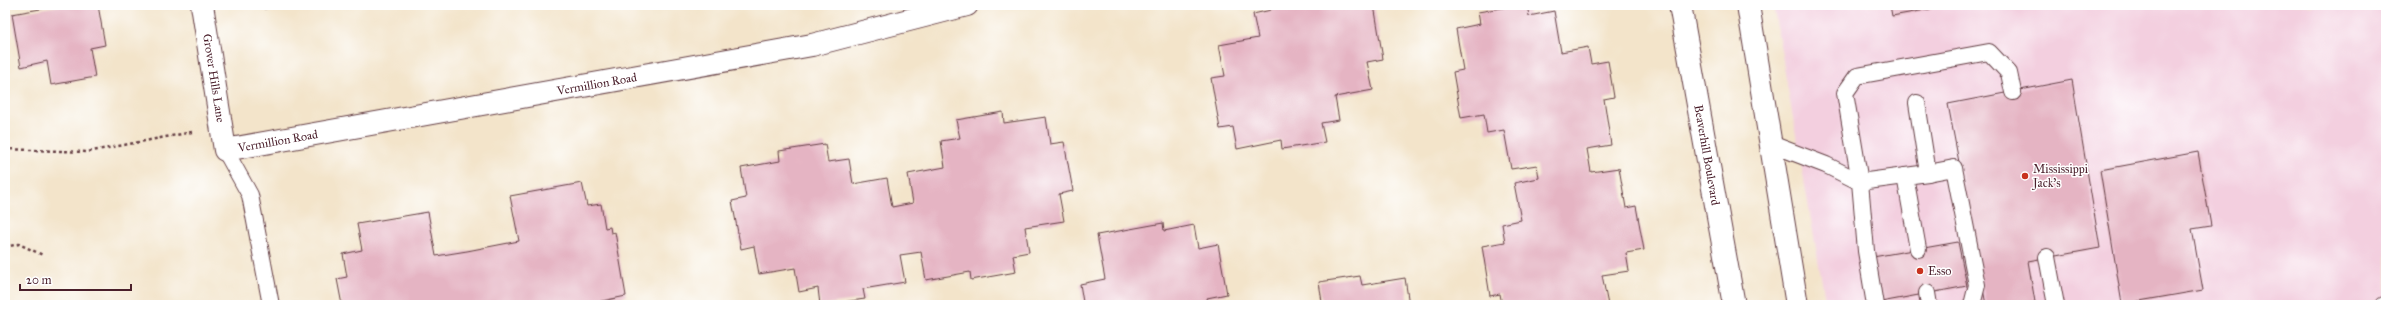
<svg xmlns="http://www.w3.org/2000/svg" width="2391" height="310" font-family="'IM FELL Great Primer',serif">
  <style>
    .built { fill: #f3cfdf }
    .building { fill: #e5b4c3 }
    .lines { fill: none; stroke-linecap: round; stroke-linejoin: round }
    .service-casing { stroke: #633d43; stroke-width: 18 }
    .minor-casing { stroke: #633d43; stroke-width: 24 }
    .tertiary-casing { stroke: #633d43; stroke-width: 24 }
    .path { stroke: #633d43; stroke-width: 2.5; stroke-dasharray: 3 3; stroke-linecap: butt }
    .service { stroke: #fff; stroke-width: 16 }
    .minor { stroke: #fff; stroke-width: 22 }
    .tertiary { stroke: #fff; stroke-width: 22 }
    .poi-dot { fill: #c8321e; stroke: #fff; stroke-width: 1.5 }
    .labels { text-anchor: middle; stroke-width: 3; stroke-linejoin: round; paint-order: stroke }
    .street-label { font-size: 12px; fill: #4a1f2b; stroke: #fff }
    .poi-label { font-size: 12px; fill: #4a1f2b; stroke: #fff; text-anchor: start }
  </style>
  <rect width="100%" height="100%" fill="#fff"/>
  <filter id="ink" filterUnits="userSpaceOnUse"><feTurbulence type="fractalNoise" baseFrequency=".025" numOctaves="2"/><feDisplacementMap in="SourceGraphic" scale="8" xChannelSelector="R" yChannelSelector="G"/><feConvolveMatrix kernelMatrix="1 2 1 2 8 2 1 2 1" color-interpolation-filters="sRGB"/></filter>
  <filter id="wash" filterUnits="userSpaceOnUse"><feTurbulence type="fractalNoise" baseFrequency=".012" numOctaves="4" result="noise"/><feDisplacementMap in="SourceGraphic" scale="16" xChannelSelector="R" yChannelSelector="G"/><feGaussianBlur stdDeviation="0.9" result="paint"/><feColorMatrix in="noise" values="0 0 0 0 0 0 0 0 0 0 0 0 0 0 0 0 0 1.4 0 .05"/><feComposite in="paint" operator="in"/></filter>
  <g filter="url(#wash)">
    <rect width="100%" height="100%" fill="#f3e4ca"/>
    <path class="built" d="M1773,5h613v300h-560z"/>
    <g id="blocks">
      <g class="building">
        <path d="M63,5h35l7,40 -15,3 5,29 -44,8 -4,-24 -26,6 -9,-53z"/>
        <path d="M263,5h20v1l-19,3z"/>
        <path d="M1270,5h104l9,54 -16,3 6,28 -38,7 4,23 -18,3 4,19 -43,7 -1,-9 -44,9 -4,-22 -13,2 -9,-51 14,-2 -6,-31 39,-7 -5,-24 18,-4z"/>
        <path d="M1519,5h8l2,11 25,-5 7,41 27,-5 3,17 17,-3 6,36 -10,2 7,46 -24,4 4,23 28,-4 7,40 10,-2 8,44 -18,3 3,18 -27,4 6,30h-106l-2,-11 -10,2 -8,-50 23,-4 -3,-18 19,-4 -7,-37 25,-5 -2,-13 -26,4 -7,-39 -17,3 -3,-19 -23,4 -8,-46 10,-2 -7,-41 24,-5 -2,-12z"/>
        <path d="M1890,5h56l1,1 -55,10z"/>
        <path d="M2072,80l28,168 -72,13 7,41 -17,3h-32l-38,-201z"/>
        <path d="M1003,112l1,11 42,-6 4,27 14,-2 9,49 -14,3 5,27 -39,6 4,25 -16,3 3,17 -45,8 -1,-8 -44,8 -5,-28 -21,3 5,27 -42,7 2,10 -45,6 -2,-17 -19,4 -4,-24 -36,6 -5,-28 -13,3 -9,-48 14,-3 -5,-30 39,-7 -1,-10 46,-7 3,18 21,-3 4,25 34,-6 5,29 21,-4 -5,-29 37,-7 -4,-26 19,-3 -4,-18z"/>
        <path d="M2198,152l13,74 -19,3 11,61 -81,14 -22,-134z"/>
        <path d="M582,183l5,23 14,-2 4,24 5,-1 1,6 4,-1 11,64 -43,9h-241l-5,-26 10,-2 -4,-23 19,-4 -5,-26 71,-12 8,44 31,-5 52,-10 -9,-45z"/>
        <path d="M1163,223l1,8 30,-6 4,23 20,-4 9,50 -20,4 2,7h-136l10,-3 -3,-18 25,-5 -8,-44z"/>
        <path d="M1958,242l9,44 -86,16 -8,-45z"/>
        <path d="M1360,276l2,9 43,-7 4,27h-98l11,-3 -3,-20z"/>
      </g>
    </g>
  </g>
  <g filter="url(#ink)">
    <use href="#blocks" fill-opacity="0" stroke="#633d43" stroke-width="1"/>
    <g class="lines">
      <g class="service-casing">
        <g id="service">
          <path d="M1771,144l55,21 34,17 68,-9 -11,-70"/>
          <path d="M225,150l25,45 21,110"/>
          <path d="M1928,173l26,-5 23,117 -5,20"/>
          <path d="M1905,176l13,73"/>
          <path d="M2047,257l9,48"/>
          <path d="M1927,293l2,12"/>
          <path d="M1875,305l-9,-54 -6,-69 -15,-89 12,-17 132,-24 20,21 4,19"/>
          <path d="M2384,305h2"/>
        </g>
      </g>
      <g class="minor-casing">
        <path id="minor" d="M202,5l23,145 587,-105 155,-40"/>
      </g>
      <g class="tertiary-casing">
        <g id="tertiary">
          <path d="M1680,5l54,300"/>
          <path d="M1748,5l49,300"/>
        </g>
      </g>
      <g class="path">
        <path d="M5,149l82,3 105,-20"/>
        <path d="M5,247l14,-3 24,11"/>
      </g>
      <use href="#service" class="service"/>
      <use href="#minor" class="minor"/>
      <use href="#tertiary" class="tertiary"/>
    </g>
  </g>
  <g class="poi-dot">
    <circle cx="2025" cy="176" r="4"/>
    <circle cx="1920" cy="271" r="4"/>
  </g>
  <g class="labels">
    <g class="street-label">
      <text transform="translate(214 78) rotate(81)" y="4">Grover Hills Lane</text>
      <text transform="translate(597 84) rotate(-10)" y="4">Vermillion Road</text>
      <text transform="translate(278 141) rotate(-10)" y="4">Vermillion Road</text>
      <text transform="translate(1707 155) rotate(80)" y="4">Beaverhill Boulevard</text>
    </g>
    <g class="poi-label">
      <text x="2033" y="173">Mississippi<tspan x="2033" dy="14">Jack's</tspan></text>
      <text x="1928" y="275">Esso</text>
    </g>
  </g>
  <rect width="2391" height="310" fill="none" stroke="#fff" stroke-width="20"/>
  <path d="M20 284v6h111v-6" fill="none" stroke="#4a1f2b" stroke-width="2"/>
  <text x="26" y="284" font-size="12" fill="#4a1f2b" stroke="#ffffff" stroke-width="3" paint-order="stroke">20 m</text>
</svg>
